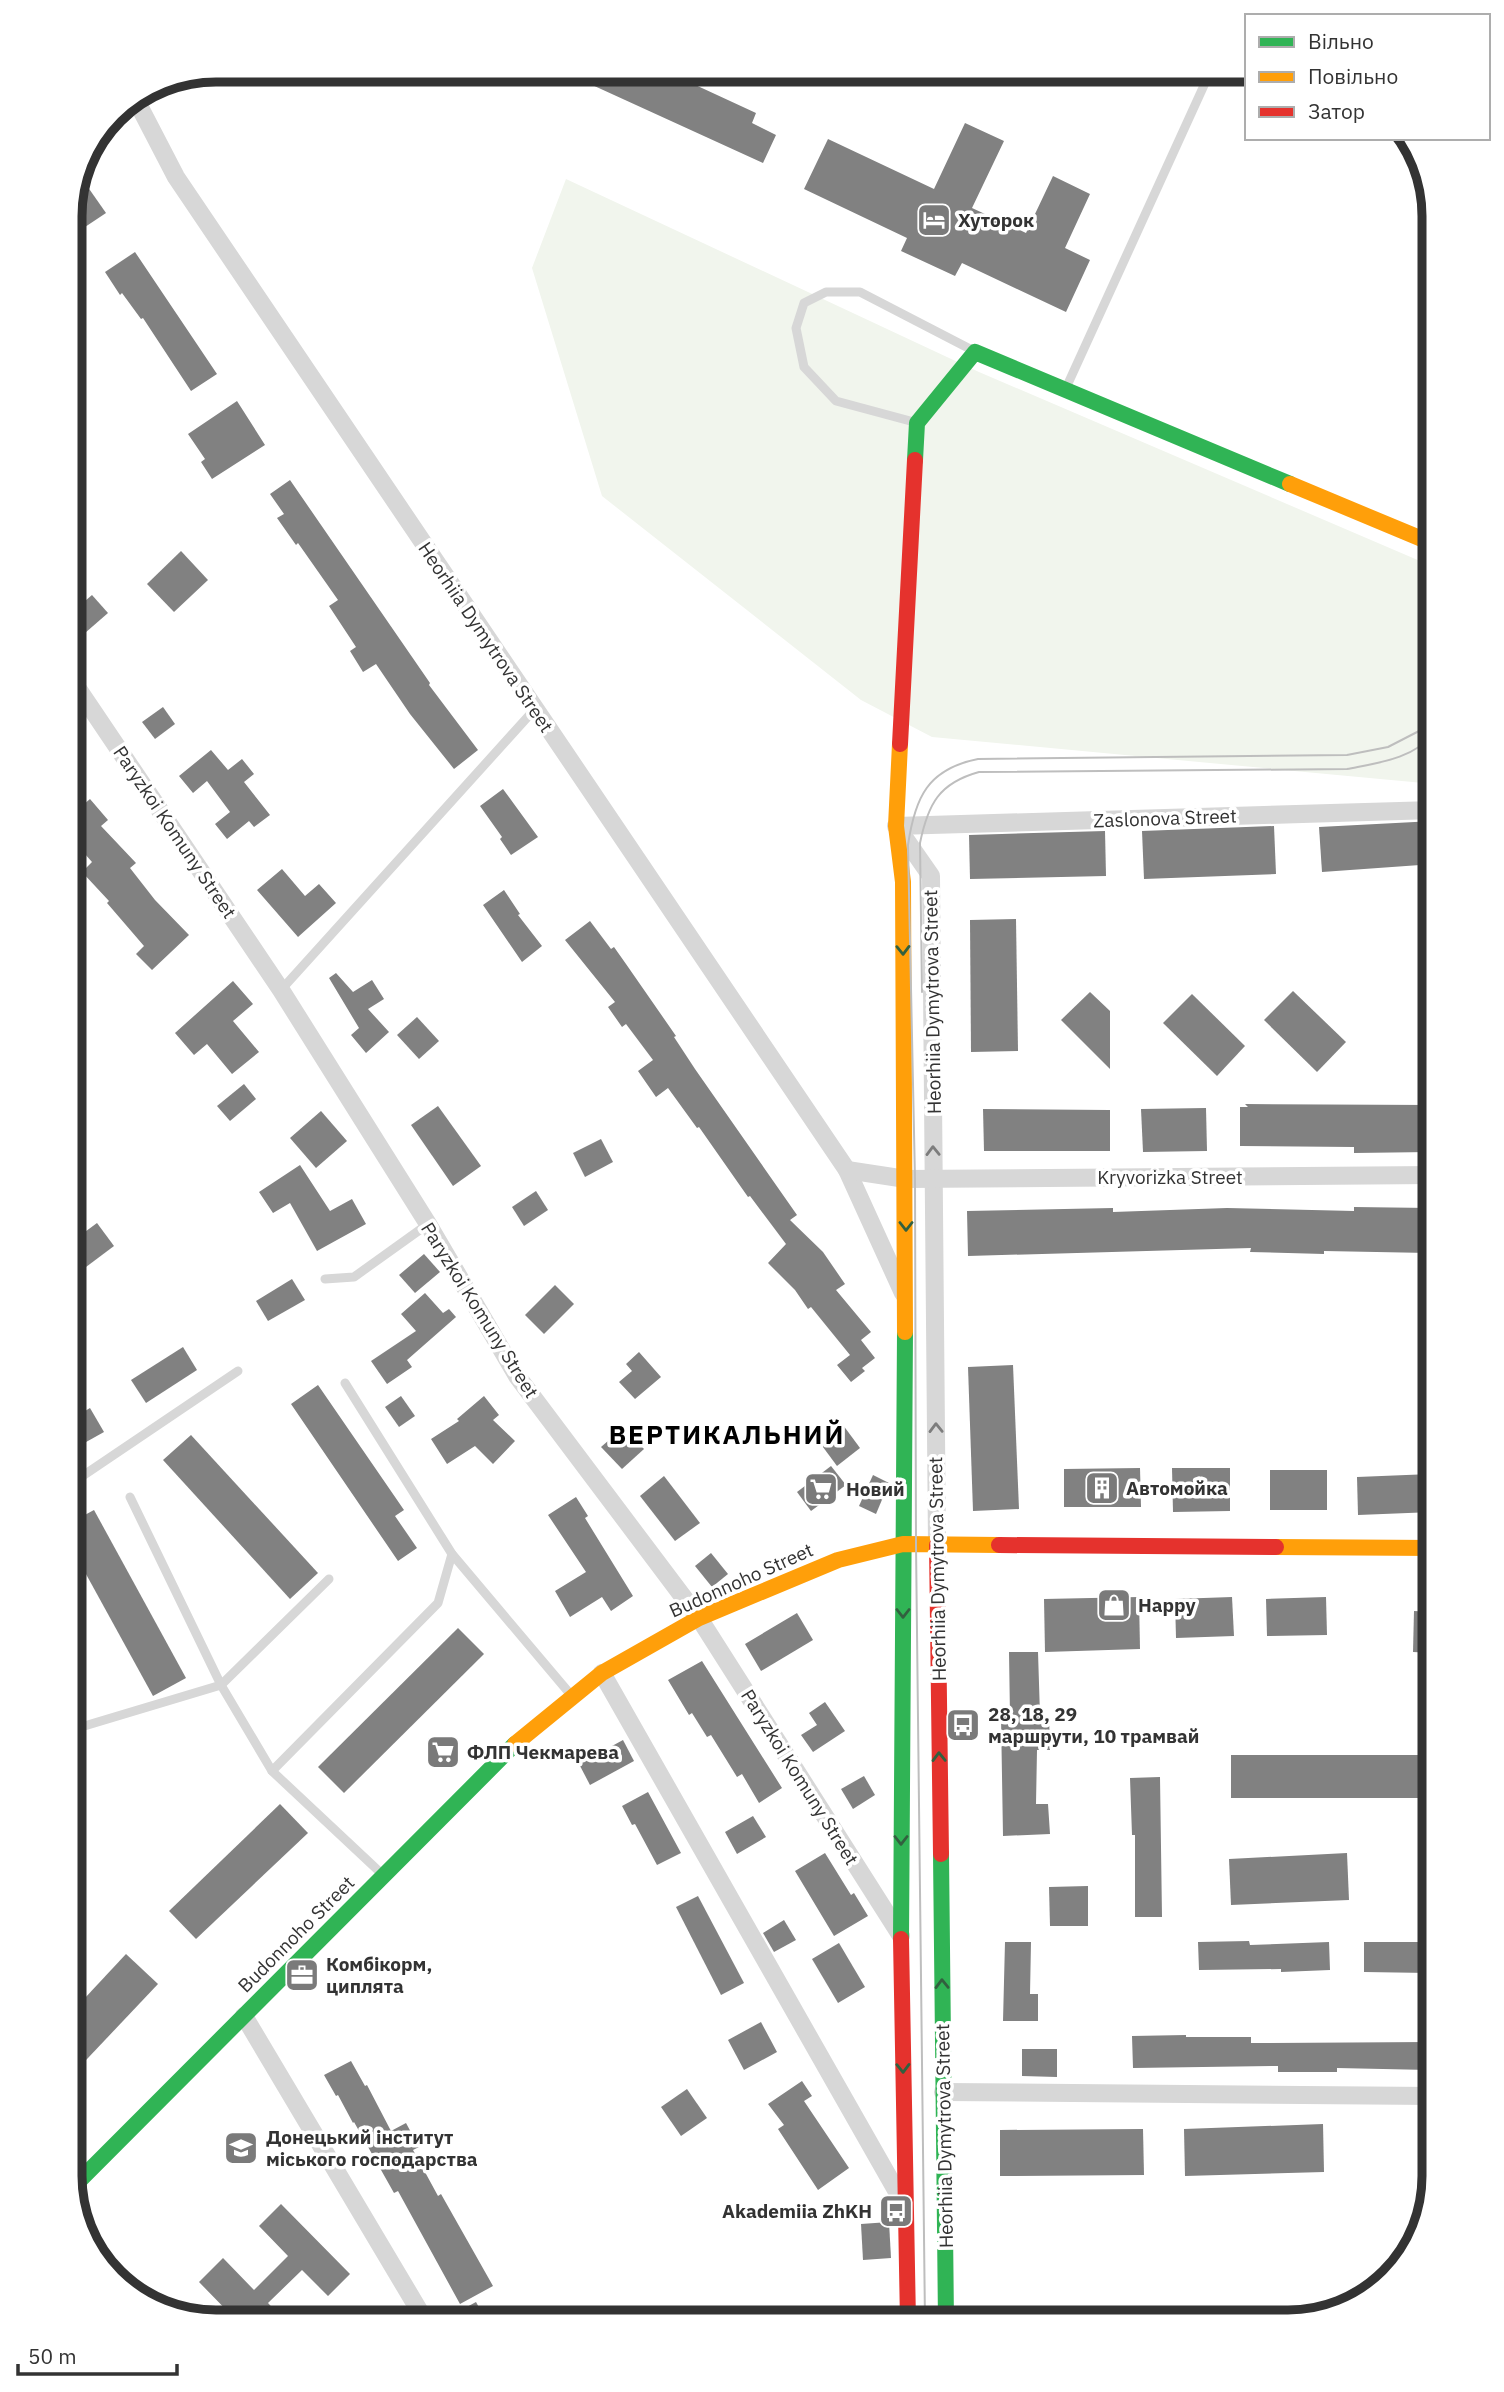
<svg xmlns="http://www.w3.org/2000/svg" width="1504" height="2392" font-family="'IBM Plex Sans',sans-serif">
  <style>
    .green { fill: #f1f5ed }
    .building { fill: #818181 }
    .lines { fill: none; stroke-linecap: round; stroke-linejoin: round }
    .lane { stroke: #d7d7d7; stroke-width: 9 }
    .street { stroke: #d7d7d7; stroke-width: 18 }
    .fast { stroke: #30b455; stroke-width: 16 }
    .slow { stroke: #ff9f0a; stroke-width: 16 }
    .jam { stroke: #e5322d; stroke-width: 16 }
    .tram { stroke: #bebebe; stroke-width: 2 }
    .oneway { stroke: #32603f }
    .oneway2 { stroke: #7d7d7d }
    .labels { text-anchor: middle; stroke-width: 7; stroke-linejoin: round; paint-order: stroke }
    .poi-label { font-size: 19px; font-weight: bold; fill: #333; stroke: #fff; text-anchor: start }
    .street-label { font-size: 19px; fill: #333; stroke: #fff }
    .district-label { font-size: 26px; font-weight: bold; letter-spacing: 2px; fill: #000; stroke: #fff }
    .rim { fill: none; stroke: #333; stroke-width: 9 }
  </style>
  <rect width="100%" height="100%" fill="#fff"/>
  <path class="green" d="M566,179l413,193 455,195v217l-502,-47 -71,-37 -259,-204 -70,-228z"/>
  <g class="building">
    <path d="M596,70h67l93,43 -4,10 24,12 -13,28 -173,-79z"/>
    <path d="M965,123l39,18 -32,67 54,25 27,-57 37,18 -25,54 25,12 -24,52 -104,-49 -7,13 -54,-25 6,-13 -103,-49 24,-50 106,50z"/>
    <path d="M78,173l28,40 -36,24v-30z"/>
    <path d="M135,252l82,122 -26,17 -48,-73 -2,1 -19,-26 -2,2 -15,-23z"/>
    <path d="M237,401l28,44 -53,34 -11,-17 4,-3 -17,-25z"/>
    <path d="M290,480l140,203 -1,2 49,65 -24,19 -44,-55 -34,-50 -13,8 -13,-21 6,-4 -27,-41 9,-6 -40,-57 -2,2 -19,-27 7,-4 -14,-20z"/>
    <path d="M181,551l27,29 -34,32 -27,-28z"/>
    <path d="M92,595l16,18 -23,20 -15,-19z"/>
    <path d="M163,707l12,17 -20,15 -13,-17z"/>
    <path d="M211,750l17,20 14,-11 12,15 -10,8 26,33 -16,12 -5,-6 -22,18 -12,-15 15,-12 -23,-31 -14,12 -14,-17z"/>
    <path d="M503,789l35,48 -27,18 -11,-16 2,-2 -22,-31z"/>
    <path d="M90,799l18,21 -7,6 35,37 -6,5 25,32 34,35 -37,35 -16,-16 8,-8 -37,-43 2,-2 -27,-29 10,-10 -22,-25v-21z"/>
    <path d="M1434,821v43l-112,8 -3,-45z"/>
    <path d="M1274,826l2,48 -132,5 -2,-48z"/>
    <path d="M1105,831l1,45 -136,3 -1,-44z"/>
    <path d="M282,869l23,27 14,-12 17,19 -38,34 -41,-47z"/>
    <path d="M504,890l16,24 -2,1 24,31 -20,16 -39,-57z"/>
    <path d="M1016,919l2,132 -47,1 -1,-132z"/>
    <path d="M590,921l21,28 3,-2 12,17 50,72 -2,1 21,32 102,146 -7,5 33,32 22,32 -9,6 35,42 -10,8 14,18 -13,10 3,3 -14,11 -14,-17 13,-10 -39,-48 -3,2 -13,-19 -27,-27 18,-19 -36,-48 -2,1 -49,-70 -2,1 -29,-40 -12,9 -18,-26 15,-11 -27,-36 -4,3 -14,-20 7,-5 -50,-62z"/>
    <path d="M336,973l17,19 19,-12 12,19 -16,10 21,23 -23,21 -15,-18 8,-7 -30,-50z"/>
    <path d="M233,981l20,23 -20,17 26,31 -27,22 -25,-30 -13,11 -19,-22z"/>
    <path d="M1293,991l53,51 -29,30 -53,-52z"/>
    <path d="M1090,992l20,19v58l-49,-49z"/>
    <path d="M1192,994l53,52 -28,30 -54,-53z"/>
    <path d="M417,1017l22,24 -20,18 -22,-24z"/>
    <path d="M244,1084l12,15 -26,22 -13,-15z"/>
    <path d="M1245,1104l185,1v47l-76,1v-6l-114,-1v-39h8z"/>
    <path d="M438,1106l43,60 -28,20 -42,-61z"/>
    <path d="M1206,1108l1,43 -64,1 -2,-43z"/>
    <path d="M983,1109l127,1v41h-126z"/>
    <path d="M321,1111l26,30 -31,27 -26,-30z"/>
    <path d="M601,1139l12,23 -28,15 -12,-24z"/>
    <path d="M300,1165l30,46 22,-12 14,25 -49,27 -27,-48 -17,10 -14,-21z"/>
    <path d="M536,1191l12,19 -24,16 -12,-19z"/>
    <path d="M1354,1207l76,1 -1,45 -105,-2v3l-74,-2 1,-4 -283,8 -1,-45 146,-3v4l114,-4 127,3z"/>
    <path d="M97,1223l17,23 -28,21 -16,-24z"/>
    <path d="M424,1254l16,18 -25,21 -16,-18z"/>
    <path d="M292,1279l13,21 -37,21 -12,-20z"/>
    <path d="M555,1285l19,19 -30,30 -19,-19z"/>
    <path d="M425,1293l18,20 6,-4 7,8 -49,43 5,7 -25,17 -16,-23 45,-30 -15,-17z"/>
    <path d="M183,1347l14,23 -51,33 -15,-23z"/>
    <path d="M639,1352l22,25 -26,22 -16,-17 13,-11 -6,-7z"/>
    <path d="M1013,1365l6,144 -46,2 -5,-144z"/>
    <path d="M318,1385l86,125 -9,6 22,32 -19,13 -107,-157z"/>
    <path d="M401,1396l14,20 -16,11 -14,-20z"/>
    <path d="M484,1396l15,19 -6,5 22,21 -22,23 -18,-18 -28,18 -16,-25 28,-18 -2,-2z"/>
    <path d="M90,1408l14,24 -34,19v-31z"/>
    <path d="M843,1425l17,23 -23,18 -17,-23z"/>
    <path d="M624,1427l20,22 -22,20 -21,-22z"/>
    <path d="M191,1435l127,138 -28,26 -127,-139z"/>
    <path d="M831,1466l15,19 -35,26 -14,-19z"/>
    <path d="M1140,1468l1,39h-77v-38z"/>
    <path d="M1172,1468h58v43l-57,1z"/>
    <rect x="1270" y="1470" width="57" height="40"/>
    <path d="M1431,1474l2,38 -75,3 -1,-38z"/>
    <path d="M873,1475l16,8 -13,31 -17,-8z"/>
    <path d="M664,1476l36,47 -25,18 -35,-45z"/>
    <path d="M576,1497l12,19 -3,2 48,78 -22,15 -9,-14 -32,20 -15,-26 31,-19 -38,-57z"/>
    <path d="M94,1510l92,168 -33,18 -83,-151v-22z"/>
    <path d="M711,1553l17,21 -16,13 -17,-21z"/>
    <path d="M1139,1597l1,52 -95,3 -1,-53z"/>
    <path d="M1232,1597l2,39 -58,2 -1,-39z"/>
    <path d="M1326,1597l1,38 -60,1 -1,-37z"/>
    <path d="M1414,1611l20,1v41l-21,-1z"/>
    <path d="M797,1613l16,27 -52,31 -16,-27z"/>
    <path d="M458,1628l26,26 -140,139 -26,-26z"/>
    <path d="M1009,1652h29l2,63h9l1,35h-13l-1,54h12l2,30 -47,2 -2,-120h9z"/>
    <path d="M702,1661l80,127 -23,15 -17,-29 -5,3 -26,-42 -4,2 -15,-24 -3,2 -21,-35z"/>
    <path d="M825,1702l20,29 -32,21 -12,-17 16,-10 -8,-12z"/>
    <path d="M623,1740l11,21 -44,24 -11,-21z"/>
    <rect x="1231" y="1755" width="191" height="43"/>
    <path d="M864,1776l11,19 -22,14 -12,-20z"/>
    <path d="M1160,1777l2,140h-27v-82h-3l-2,-57z"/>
    <path d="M648,1792l33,61 -24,12 -22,-41 -3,1 -10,-19z"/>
    <path d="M280,1804l28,29 -112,106 -27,-28z"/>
    <path d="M753,1816l13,21 -29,17 -12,-22z"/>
    <path d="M825,1853l26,42 3,-2 14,23 -34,20 -39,-65z"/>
    <path d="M1347,1853l2,47 -118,5 -2,-46z"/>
    <path d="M1088,1886v40h-38l-1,-39z"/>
    <path d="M698,1896l46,87 -23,12 -45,-88z"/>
    <path d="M784,1920l12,20 -22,12 -11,-19z"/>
    <path d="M1249,1941l1,4 79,-3 1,28 -49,2v-3l-82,1 -1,-28z"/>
    <path d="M1005,1942h26l-1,52h8v27h-35z"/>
    <path d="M1364,1942h66l-1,31 -65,-1z"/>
    <path d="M839,1943l26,44 -27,16 -26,-44z"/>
    <path d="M126,1954l32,30 -88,93v-63z"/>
    <path d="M761,2022l16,30 -33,18 -16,-30z"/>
    <path d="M1186,2035v2h65v6l178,-1v28l-92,-2v4h-59v-6l-145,2 -1,-32z"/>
    <path d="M1022,2049h35v28l-35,-1z"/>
    <path d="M351,2061l14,25 2,-1 24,46 15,-8 13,24 -6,3 25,46 3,-2 52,92 -33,18 -62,-113 -4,2 -40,-71 -1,1 -15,-28 -2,1 -12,-21z"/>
    <path d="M802,2081l10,15 -8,5 45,67 -31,22 -40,-61 6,-4 -16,-21z"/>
    <path d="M687,2089l20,29 -26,18 -20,-29z"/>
    <path d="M1323,2124l1,48 -139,4 -1,-47z"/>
    <path d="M1143,2129l1,46 -144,1v-46z"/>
    <path d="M281,2204l69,70 -22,22 -26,-26 -34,33 18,19h-48l-39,-40 24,-24 31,32 34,-34 -29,-30z"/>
    <path d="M889,2222l2,36 -28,2 -2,-36z"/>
    <path d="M476,2302l11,20h-48z"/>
  </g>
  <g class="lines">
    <g class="lane">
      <path d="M1066,388l145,-318"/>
      <path d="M914,422l-78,-21 -32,-34 -8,-39 8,-25 22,-11h34l114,59"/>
      <path d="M281,990l253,-280"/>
      <path d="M325,1279l29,-2 74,-53"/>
      <path d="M345,1383l107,171 119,141"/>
      <path d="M70,1480l14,-5 154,-104"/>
      <path d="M130,1497l91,188 51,86 166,-168 14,-49"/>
      <path d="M272,1771l111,104"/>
      <path d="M70,1789l11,-62 140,-42 108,-106"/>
    </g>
    <g class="street">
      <path d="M135,98l41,79 671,993 56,123"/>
      <path d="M70,677l211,313 147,234 89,152 182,242 202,318"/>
      <path d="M896,826l538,-16"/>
      <path d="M899,830l32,46 6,669"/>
      <path d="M847,1170l59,9 528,-4"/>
      <path d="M602,1673l302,531"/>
      <path d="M244,2016l182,306"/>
      <path d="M943,2092l491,4"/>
    </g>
    <g class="fast">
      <path d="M915,460l2,-37 58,-71 315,132"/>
      <path d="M941,1854l5,468"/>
      <path d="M901,1939l4,-607"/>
      <path d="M73,2187l442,-443"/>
    </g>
    <g class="slow">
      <path d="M1290,484l144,60"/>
      <path d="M900,744l-4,82 7,56 2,450"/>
      <path d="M1276,1547l158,1"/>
      <path d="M515,1744l87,-71 97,-55 139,-58 65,-16 96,1"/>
    </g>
    <g class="jam">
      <path d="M900,744l15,-284"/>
      <path d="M937,1545l4,309"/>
      <path d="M999,1545l277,2"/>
      <path d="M901,1939l7,383"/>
    </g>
    <g class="tram">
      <path d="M922,992l-2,-149c8,-39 19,-60 59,-71l368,-3c30,-6 67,-10 87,-36"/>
      <path d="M925,2322l-9,-777 -1,-366 -7,-334c7,-48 20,-76 70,-86l369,-4 41,-8 33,-17 13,-17"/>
    </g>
  </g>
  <defs><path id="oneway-chevron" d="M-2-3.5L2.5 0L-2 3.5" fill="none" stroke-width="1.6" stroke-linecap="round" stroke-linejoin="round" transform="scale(1.75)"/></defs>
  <g class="oneway">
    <use href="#oneway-chevron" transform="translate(903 950) rotate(89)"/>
    <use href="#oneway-chevron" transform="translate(906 1226) rotate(90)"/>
    <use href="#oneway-chevron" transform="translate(903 1613) rotate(90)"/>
    <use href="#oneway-chevron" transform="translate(939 1757) rotate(-91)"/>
    <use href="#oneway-chevron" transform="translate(901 1840) rotate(90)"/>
    <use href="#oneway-chevron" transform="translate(942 1984) rotate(-91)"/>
    <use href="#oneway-chevron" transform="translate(903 2068) rotate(89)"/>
  </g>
  <g class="oneway2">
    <use href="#oneway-chevron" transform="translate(933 1151) rotate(-91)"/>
    <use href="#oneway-chevron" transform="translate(936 1428) rotate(-91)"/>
  </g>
  <defs>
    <g id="hotel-square" transform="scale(1.75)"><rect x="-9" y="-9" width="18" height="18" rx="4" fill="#7a7a7a" stroke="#fff"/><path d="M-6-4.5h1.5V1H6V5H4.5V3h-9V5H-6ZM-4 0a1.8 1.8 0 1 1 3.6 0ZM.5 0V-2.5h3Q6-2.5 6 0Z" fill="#fff"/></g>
    <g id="building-square" transform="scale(1.75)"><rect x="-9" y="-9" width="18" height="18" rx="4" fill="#7a7a7a" stroke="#fff"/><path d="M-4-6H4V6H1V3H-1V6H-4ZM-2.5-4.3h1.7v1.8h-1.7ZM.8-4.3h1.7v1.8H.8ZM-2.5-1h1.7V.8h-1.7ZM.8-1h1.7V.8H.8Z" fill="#fff"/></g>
    <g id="supermarket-square" transform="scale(1.75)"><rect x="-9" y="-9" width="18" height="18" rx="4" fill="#7a7a7a" stroke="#fff"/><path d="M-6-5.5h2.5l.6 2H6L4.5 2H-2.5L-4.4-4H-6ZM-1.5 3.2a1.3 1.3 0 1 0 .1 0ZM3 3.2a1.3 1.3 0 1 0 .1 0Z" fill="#fff"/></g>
    <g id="shop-square" transform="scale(1.75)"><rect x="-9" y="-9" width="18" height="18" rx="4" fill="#7a7a7a" stroke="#fff"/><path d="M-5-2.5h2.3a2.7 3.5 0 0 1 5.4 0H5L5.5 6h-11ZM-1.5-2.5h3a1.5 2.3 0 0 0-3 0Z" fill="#fff"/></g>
    <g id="bus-square" transform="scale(1.75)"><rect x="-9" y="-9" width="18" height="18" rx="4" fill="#7a7a7a" stroke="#fff"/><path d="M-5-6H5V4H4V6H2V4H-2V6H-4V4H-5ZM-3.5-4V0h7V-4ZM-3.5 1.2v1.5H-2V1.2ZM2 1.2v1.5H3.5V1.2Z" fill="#fff"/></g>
    <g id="office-square" transform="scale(1.75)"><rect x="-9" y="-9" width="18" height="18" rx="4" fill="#7a7a7a" stroke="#fff"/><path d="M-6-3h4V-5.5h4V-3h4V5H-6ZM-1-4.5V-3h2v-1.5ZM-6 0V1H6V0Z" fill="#fff"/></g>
    <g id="university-square" transform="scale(1.75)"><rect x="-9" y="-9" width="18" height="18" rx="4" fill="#7a7a7a" stroke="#fff"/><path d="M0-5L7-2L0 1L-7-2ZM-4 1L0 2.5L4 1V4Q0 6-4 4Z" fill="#fff"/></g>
  </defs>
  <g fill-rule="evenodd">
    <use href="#hotel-square" x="934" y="220"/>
    <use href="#building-square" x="1102" y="1488"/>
    <use href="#supermarket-square" x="821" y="1489"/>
    <use href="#shop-square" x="1114" y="1605"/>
    <use href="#bus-square" x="963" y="1725"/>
    <use href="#supermarket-square" x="443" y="1752"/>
    <use href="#office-square" x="302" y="1975"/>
    <use href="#university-square" x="241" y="2148"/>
    <use href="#bus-square" x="896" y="2211"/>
  </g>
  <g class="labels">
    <g class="poi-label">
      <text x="958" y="227">Хуторок</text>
      <text x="1126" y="1495">Автомойка</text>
      <text x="846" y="1496">Новий</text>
      <text x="1138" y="1612">Happy</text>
      <text x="988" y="1721">28, 18, 29<tspan x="988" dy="22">маршрути, 10 трамвай</tspan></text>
      <text x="467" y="1759">ФЛП Чекмарева</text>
      <text x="326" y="1971">Комбікорм,<tspan x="326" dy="22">циплята</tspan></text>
      <text x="266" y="2144">Донецький інститут<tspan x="266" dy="22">міського господарства</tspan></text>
      <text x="872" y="2218" text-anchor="end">Akademiia ZhKH</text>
    </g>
    <g class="street-label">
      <text transform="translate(486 637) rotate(56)" y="7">Heorhiia Dymytrova Street</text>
      <text transform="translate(1165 818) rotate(-2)" y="7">Zaslonova Street</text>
      <text transform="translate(175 832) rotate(56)" y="7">Paryzkoi Komuny Street</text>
      <text transform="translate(932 1002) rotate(-91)" y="7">Heorhiia Dymytrova Street</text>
      <text x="1170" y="1184">Kryvorizka Street</text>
      <text transform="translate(480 1310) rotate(58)" y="7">Paryzkoi Komuny Street</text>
      <text transform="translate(937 1569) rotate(-91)" y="7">Heorhiia Dymytrova Street</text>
      <text transform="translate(741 1580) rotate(-24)" y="7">Budonnoho Street</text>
      <text transform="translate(800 1777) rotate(58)" y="7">Paryzkoi Komuny Street</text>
      <text transform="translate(296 1934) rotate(-45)" y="7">Budonnoho Street</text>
      <text transform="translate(944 2136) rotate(-91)" y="7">Heorhiia Dymytrova Street</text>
    </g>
    <g class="district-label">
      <text x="727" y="1444">ВЕРТИКАЛЬНИЙ</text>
    </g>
  </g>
  <path d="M0 0H1504V2392H0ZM216 82H1288A134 134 0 0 1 1422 216V2176A134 134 0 0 1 1288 2310H216A134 134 0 0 1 82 2176V216A134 134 0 0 1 216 82Z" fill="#fff" fill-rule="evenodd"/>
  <path class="rim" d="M216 82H1288A134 134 0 0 1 1422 216V2176A134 134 0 0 1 1288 2310H216A134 134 0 0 1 82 2176V216A134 134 0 0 1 216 82Z"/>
  <rect x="1245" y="14" width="245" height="126" fill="#ffffff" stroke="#adadad" stroke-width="2"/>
  <rect x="1259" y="37" width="35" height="10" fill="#30b455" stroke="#adadad" stroke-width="2"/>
  <text x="1308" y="49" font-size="21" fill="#333333">Вільно</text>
  <rect x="1259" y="72" width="35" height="10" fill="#ff9f0a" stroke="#adadad" stroke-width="2"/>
  <text x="1308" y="84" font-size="21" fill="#333333">Повільно</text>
  <rect x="1259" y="107" width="35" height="10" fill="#e5322d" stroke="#adadad" stroke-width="2"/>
  <text x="1308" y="119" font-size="21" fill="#333333">Затор</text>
  <path d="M18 2364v10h159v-10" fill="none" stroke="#333333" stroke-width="3.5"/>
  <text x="28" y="2364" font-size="21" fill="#333333" stroke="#ffffff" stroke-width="5" paint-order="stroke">50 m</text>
</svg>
